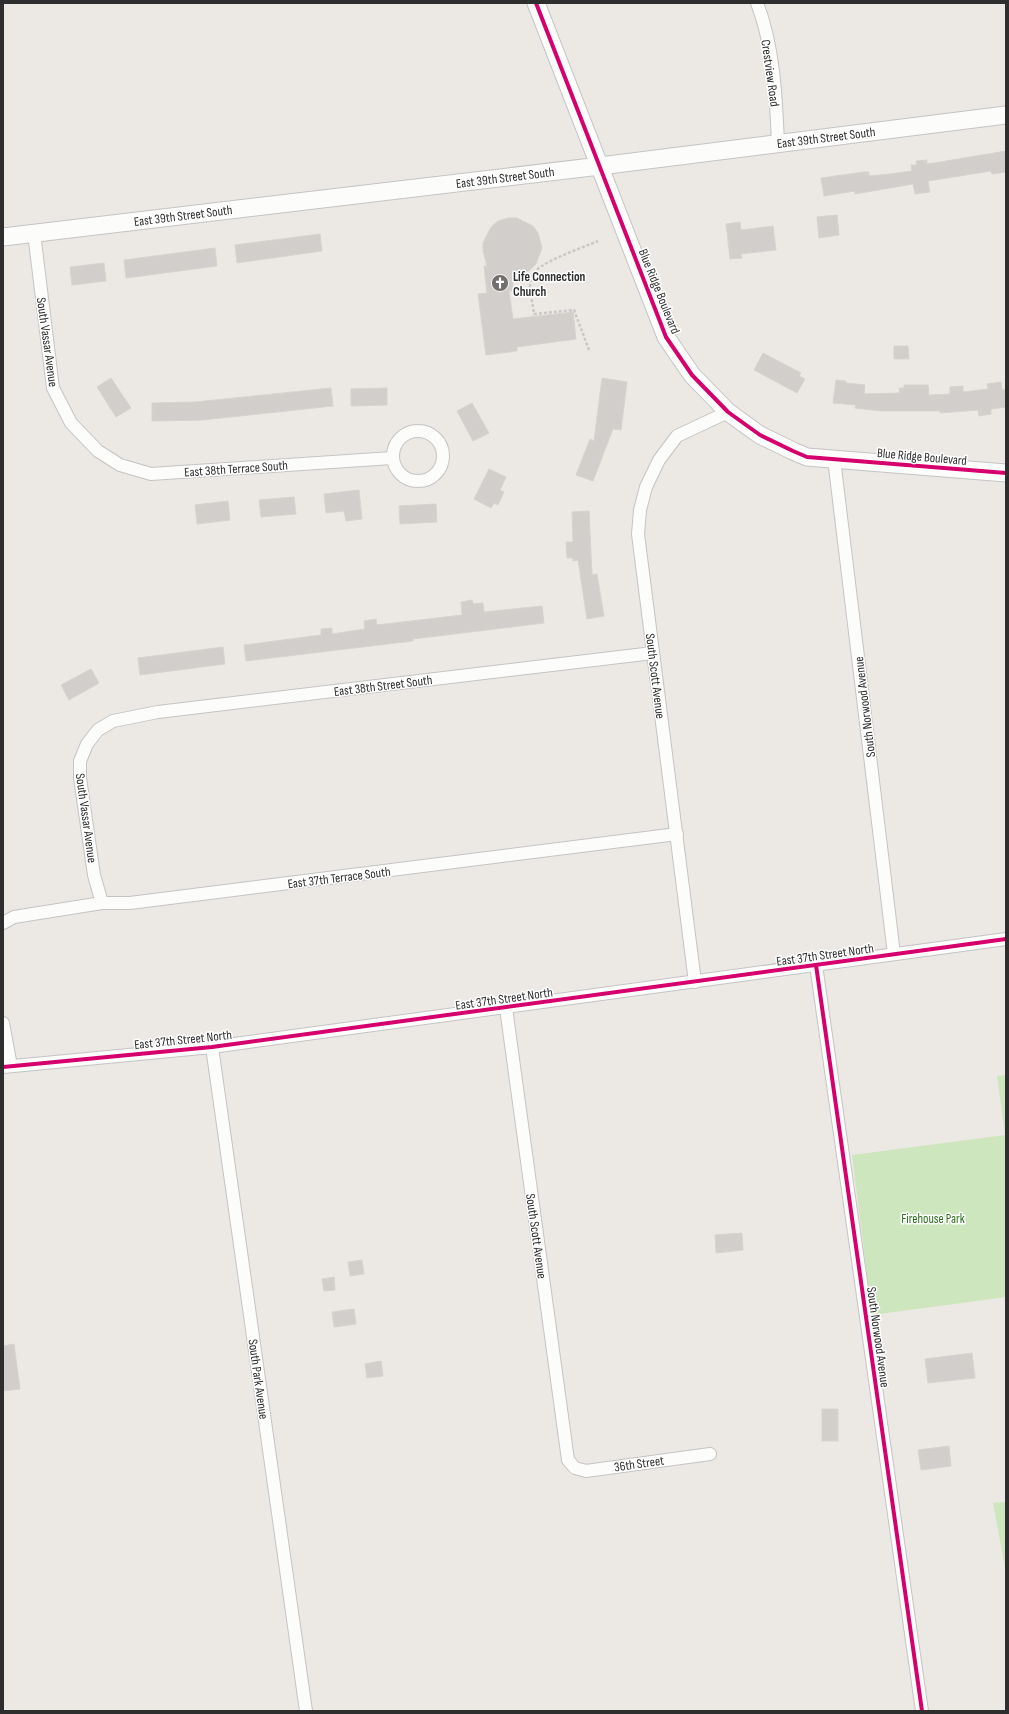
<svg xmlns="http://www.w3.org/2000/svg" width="1009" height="1714" font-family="'Sofia Sans Condensed',sans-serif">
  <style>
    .green { fill: #cee6be }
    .building { fill: #d1cecb; stroke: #d7d4d0 }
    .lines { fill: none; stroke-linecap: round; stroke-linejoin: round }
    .street-casing { stroke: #c5c4c5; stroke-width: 14 }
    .secondary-casing { stroke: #c5c4c5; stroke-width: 19 }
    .path { stroke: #c9c9c8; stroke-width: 2.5; stroke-dasharray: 3 2; stroke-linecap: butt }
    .street { stroke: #fcfcfb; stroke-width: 12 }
    .secondary { stroke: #fcfcfb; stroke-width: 17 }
    .cycleway-casing { stroke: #fff; stroke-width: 6 }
    .cycleway { stroke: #d6006c; stroke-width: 4 }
    .labels { text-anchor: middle; stroke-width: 3; stroke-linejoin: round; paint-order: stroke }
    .street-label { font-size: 13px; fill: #2e2e2e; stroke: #fff }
    .poi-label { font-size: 13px; font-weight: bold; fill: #2e2e2e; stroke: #fff; text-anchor: start }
    .park-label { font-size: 13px; fill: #2c6e1b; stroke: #fff }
  </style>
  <rect width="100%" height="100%" fill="#ece8e4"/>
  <g class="green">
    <path d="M1006,1075v222l-134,18 -20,-160 153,-20 -8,-59z"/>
    <path d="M1006,1502v71l-13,-70z"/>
  </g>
  <g class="building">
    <path d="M1006,151v21l-14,2 -1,-3 -63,10 2,11 -15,2 -2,-10 -58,10v-3l-31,5 -3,-18 43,-6h5v4l21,-2 22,-3 -1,-6h6l-1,-4 11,-1v4l7,-1z"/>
    <path d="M837,215l2,20 -20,3 -2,-21z"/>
    <path d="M508,218h9l16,8 5,7 4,15 -6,16 -6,6 -7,4 -9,2 -2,15h-3l4,28 60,-7 3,27 -59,8v4l-31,4 -8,-61 9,-1 -3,-27h3l-4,-15v-8l8,-16 7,-6z"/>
    <path d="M740,222l1,8 32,-4 3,24 -35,4 1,4 -12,1 -4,-35z"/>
    <path d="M320,234l2,17 -85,12 -2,-18z"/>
    <path d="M215,248l2,18 -91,12 -2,-18z"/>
    <path d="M104,263l2,18 -34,4 -2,-18z"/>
    <path d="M894,346h14l1,13h-15z"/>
    <path d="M763,353l38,20 -2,3 6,3 -8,14 -43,-23z"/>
    <path d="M111,378l20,30 -15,9 -19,-30z"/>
    <path d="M602,378l25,4 -6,48 -8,-1 -20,52 -17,-6 14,-36 4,2z"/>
    <path d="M836,380l10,1v2l19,2 -1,9 36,-1 -1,-5h5v-3h24l1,10 21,-1v-7l13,-1v6l25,-3 -1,-5 14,-2 1,8 4,-1v18l-15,2v5l-12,2 -1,-6 -38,3v-2h-59l-26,-3 1,-3 -23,-2z"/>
    <path d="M331,388l2,18 -130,14 -51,1v-18l43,-1z"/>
    <path d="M387,388v17l-36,1v-17z"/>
    <path d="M472,403l17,30 -16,8 -16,-30z"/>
    <path d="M489,469l17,8 -6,13 4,2 -6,13 -4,-2 -3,5 -17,-9z"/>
    <path d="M359,490l3,29 -16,2 -2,-10 -18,2 -2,-19z"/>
    <path d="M294,497l2,17 -35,3 -2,-17z"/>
    <path d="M228,501l2,19 -33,4 -2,-19z"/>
    <path d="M436,504l1,18 -37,2 -1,-18z"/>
    <path d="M589,511l3,64 5,-1 7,42 -17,3 -9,-59 -5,1v-3h-6l-1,-16h7l-1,-30z"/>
    <path d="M472,600l1,4 10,-1 1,9 58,-6 2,17 -131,16v2l-167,20 -2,-16 77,-10v-6l11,-1v6l33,-5 -1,-8 12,-2 1,6 85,-10 -1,-13z"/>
    <path d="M223,647l2,17 -85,11 -2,-17z"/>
    <path d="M91,669l8,14 -30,17 -8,-15z"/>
    <path d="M742,1233l1,17 -27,3 -1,-18z"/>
    <path d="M362,1260l2,14 -14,2 -2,-14z"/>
    <path d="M334,1277l1,13 -11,1 -2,-12z"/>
    <path d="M354,1309l2,15 -22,3 -2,-15z"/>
    <path d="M14,1344l6,45 -17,2v-45z"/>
    <path d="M972,1353l3,25 -47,5 -3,-24z"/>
    <path d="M381,1361l2,15 -16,2 -2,-14z"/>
    <rect x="822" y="1409" width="16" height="32"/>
    <path d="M949,1446l2,20 -30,4 -3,-20z"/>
  </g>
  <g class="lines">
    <g class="street-casing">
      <g id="street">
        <path d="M757,3c17,44 19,94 21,140"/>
        <path d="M34,233l19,155 18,35 27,28 22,14 31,9 241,-16"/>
        <circle cx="418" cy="456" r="25"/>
        <path d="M834,459l60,495"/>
        <path d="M102,903l-8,-28 -14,-97v-17l7,-17 11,-14 15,-9 45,-9 495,-59"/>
        <path d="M3,923l11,-6 88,-14h28l547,-69"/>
        <path d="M816,965l106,746"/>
        <path d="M695,982l-57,-448 2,-24 6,-23 13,-27 18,-24 51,-24"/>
        <path d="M506,1008l62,452 7,8 11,3 124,-17"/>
        <path d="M3,1023l8,43"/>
        <path d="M212,1047l94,664"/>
        <path d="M3,1067l209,-20 794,-108"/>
      </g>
    </g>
    <g class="secondary-casing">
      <g id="secondary">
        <path d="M536,3l130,334 26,38 36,37 32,23 33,16 14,6 199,16"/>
        <path d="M3,237l597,-71 406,-51"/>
      </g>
    </g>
    <path class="path" d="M589,350l-15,-40 -40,4c-1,-11 -6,-25 -3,-37 4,-14 54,-30 67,-36"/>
    <use href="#street" class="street"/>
    <use href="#secondary" class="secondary"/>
    <g class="cycleway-casing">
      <g id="cycleway">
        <path d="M536,3l130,334 26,38 36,37 32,23 33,16 14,6 199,16"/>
        <path d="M816,965l106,746"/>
        <path d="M3,1067l209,-20 794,-108"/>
      </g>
    </g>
    <use href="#cycleway" class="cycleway"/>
  </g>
  <defs>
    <g id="church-disc" transform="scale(0.9)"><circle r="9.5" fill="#706f6e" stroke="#fff"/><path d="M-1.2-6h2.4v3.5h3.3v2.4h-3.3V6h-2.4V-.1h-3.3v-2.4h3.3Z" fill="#fff"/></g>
  </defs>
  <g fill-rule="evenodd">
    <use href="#church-disc" x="500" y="283"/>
  </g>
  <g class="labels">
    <g class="street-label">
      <text transform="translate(771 73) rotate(82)" y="5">Crestview Road</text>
      <text transform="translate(826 137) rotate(-7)" y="5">East 39th Street South</text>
      <text transform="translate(505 177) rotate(-7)" y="5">East 39th Street South</text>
      <text transform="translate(183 215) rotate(-7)" y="5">East 39th Street South</text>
      <text transform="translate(660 291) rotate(68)" y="5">Blue Ridge Boulevard</text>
      <text transform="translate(48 342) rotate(82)" y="5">South Vassar Avenue</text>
      <text transform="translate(922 456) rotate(5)" y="5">Blue Ridge Boulevard</text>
      <text transform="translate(236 468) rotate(-4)" y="5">East 38th Terrace South</text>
      <text transform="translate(656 676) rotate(83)" y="5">South Scott Avenue</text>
      <text transform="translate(383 685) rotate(-7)" y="5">East 38th Street South</text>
      <text transform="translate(864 707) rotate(-97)" y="5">South Norwood Avenue</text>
      <text transform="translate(87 818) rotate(82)" y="5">South Vassar Avenue</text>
      <text transform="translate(339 877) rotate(-7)" y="5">East 37th Terrace South</text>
      <text transform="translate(825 954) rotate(-8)" y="5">East 37th Street North</text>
      <text transform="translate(504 998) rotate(-8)" y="5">East 37th Street North</text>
      <text transform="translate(183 1039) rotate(-6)" y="5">East 37th Street North</text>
      <text transform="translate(537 1236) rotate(82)" y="5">South Scott Avenue</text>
      <text transform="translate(879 1337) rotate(82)" y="5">South Norwood Avenue</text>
      <text transform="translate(259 1379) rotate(82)" y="5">South Park Avenue</text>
      <text transform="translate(639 1463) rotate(-8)" y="5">36th Street</text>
    </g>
    <g class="poi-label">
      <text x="513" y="281">Life Connection<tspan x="513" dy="15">Church</tspan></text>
    </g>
    <g class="park-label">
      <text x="933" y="1223">Firehouse Park</text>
    </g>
  </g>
  <rect width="1009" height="1714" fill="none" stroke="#2e2e2e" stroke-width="8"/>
</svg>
